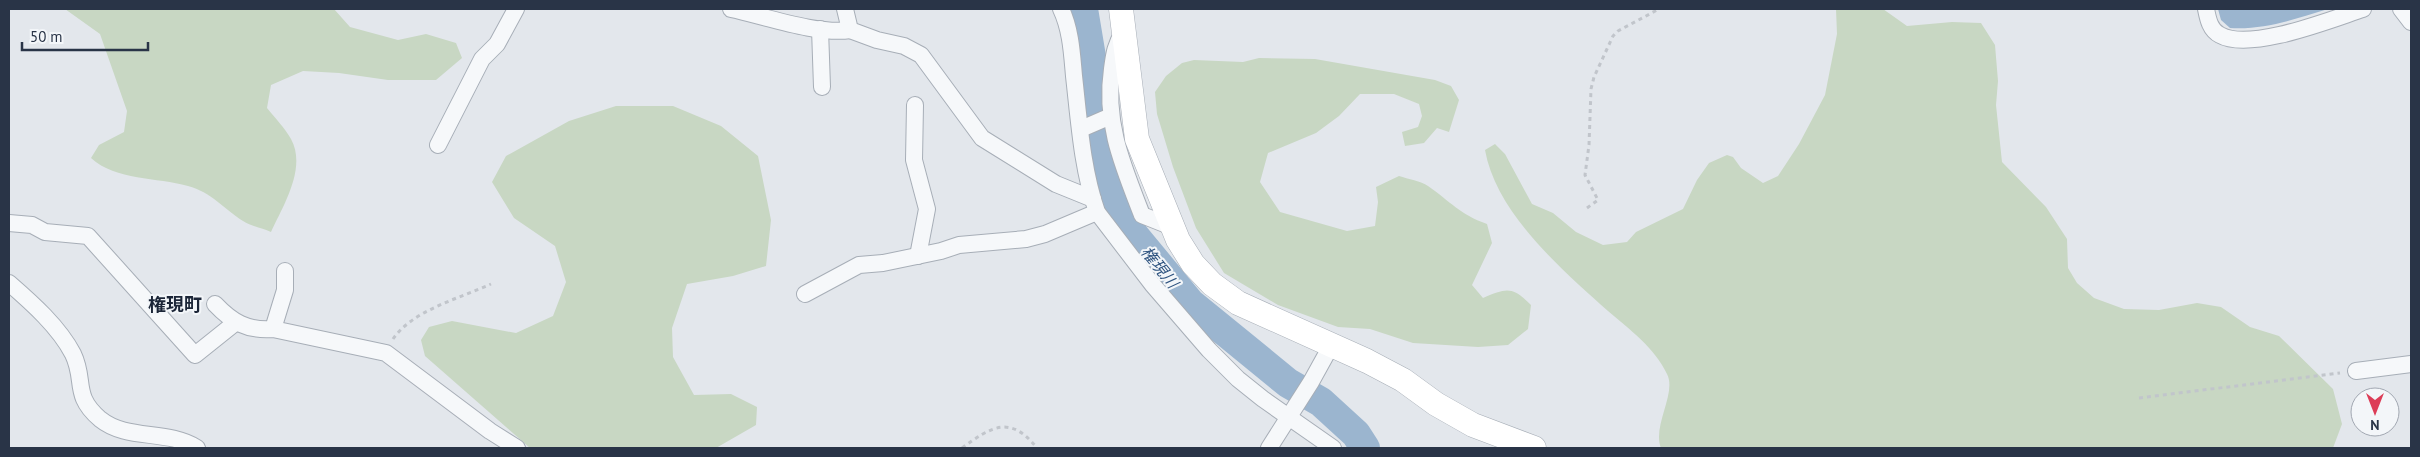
<svg xmlns="http://www.w3.org/2000/svg" width="2420" height="457" font-family="'PT Sans','Noto Sans JP',sans-serif">
  <style>
    .green { fill: #c8d7c3 }
    .water { fill: #9bb5cf }
    .lines { fill: none; stroke-linecap: round; stroke-linejoin: round }
    .river { stroke: #9bb5cf; stroke-width: 30 }
    .street-casing { stroke: #a7aeb7; stroke-width: 18 }
    .secondary-casing { stroke: #a7aeb7; stroke-width: 25 }
    .path { stroke: #c1c5cb; stroke-width: 3; stroke-dasharray: 4 4; stroke-linecap: butt }
    .street { stroke: #f6f8fa; stroke-width: 16 }
    .secondary { stroke: #fff; stroke-width: 24 }
    .labels { text-anchor: middle; stroke-width: 4; stroke-linejoin: round; paint-order: stroke }
    .water-label { font-size: 16px; font-style: italic; fill: #2e537f; stroke: #f3f6f9 }
    .quarter-label { font-size: 18px; font-weight: bold; fill: #1b2537; stroke: #f3f6f9 }
  </style>
  <rect width="100%" height="100%" fill="#e3e7ec"/>
  <g class="green">
    <path d="M65,9h269l16,18 48,13 28,-6 30,9 6,15 -26,22h-48l-49,-7 -36,-2 -32,14 -4,23c8,10 18,20 24,31 16,29 -8,67 -20,93 -9,-4 -20,-6 -28,-11 -19,-12 -32,-29 -55,-35 -31,-9 -72,-5 -97,-28l8,-13 25,-13 3,-21 -27,-77z"/>
    <path d="M1836,9h47l24,17 45,-4 29,1 14,22 3,36 -2,24 6,57 44,45 21,32 1,29 9,15 17,15 30,11 35,1 38,-7 24,4 29,20 29,9 54,53 9,35 -9,24h-672c-9,-22 16,-55 6,-74 -13,-27 -37,-44 -59,-63 -46,-41 -112,-98 -123,-161l10,-6 10,10 27,50 21,9 23,19 27,13 24,-3 9,-10 47,-23 14,-29 12,-17 18,-8 6,2 8,11 22,15 15,-7 21,-32 26,-49 12,-61z"/>
    <path d="M1259,58l56,1 120,21 16,6 8,14 -10,32 -12,-4 -13,15 -19,3 -3,-14 16,-5 4,-11 -3,-12 -25,-10h-34l-21,22 -23,17 -48,20 -8,29 20,30 67,19 28,-5 3,-24 -2,-15 23,-11c9,3 22,5 29,10 23,16 31,28 59,38l5,19 -20,42 11,13c24,-10 29,-12 48,7l-3,24 -20,16 -30,2 -65,-4 -43,-14 -32,-2 -60,-22 -54,-32 -28,-45 -23,-61 -16,-53 -2,-22 11,-16 16,-13 12,-3 49,2z"/>
    <path d="M616,106h57l48,20 37,30 13,64 -5,46 -33,10 -46,8 -15,44 1,29 21,38 37,-1 26,13 -1,18 -40,23h-186l-105,-92 -4,-16 8,-13 23,-6 64,12 37,-17 13,-34 -11,-36 -41,-28 -22,-36 14,-26 63,-35z"/>
  </g>
  <path class="water" d="M2218,9h110c-33,10 -63,21 -98,19l-9,-8z"/>
  <g class="lines">
    <path class="river" d="M1083,9l10,60 -1,43 6,30 24,73 11,19 57,69 98,80 33,19 35,32 9,14"/>
    <g class="street-casing">
      <g id="street">
        <path d="M731,9c33,7 87,26 119,21"/>
        <path d="M845,9l5,21 27,10 27,6 17,9 61,83 74,46 37,15"/>
        <path d="M1061,9c10,21 11,45 13,67 5,44 8,93 23,136l55,72 57,66 29,29 25,20 70,49"/>
        <path d="M2206,9c2,10 4,21 14,26 30,17 112,-16 143,-26"/>
        <path d="M2401,9l10,13"/>
        <path d="M820,29l2,58"/>
        <path d="M1123,33c-8,12 -9,22 -11,36 -8,54 11,97 30,146l30,12"/>
        <path d="M915,105l-1,55 13,49 -9,47"/>
        <path d="M1081,129l30,-13"/>
        <path d="M438,145l44,-86 15,-15 19,-35"/>
        <path d="M9,223l23,2 13,7 43,4 107,119 40,-32"/>
        <path d="M9,283c23,20 50,44 64,71 13,27 -1,41 27,65 27,22 67,10 97,29"/>
        <path d="M805,294l54,-29 24,-2 58,-12 18,-6 67,-6 19,-5 52,-22"/>
        <path d="M215,304c17,18 32,27 58,25l113,24 104,78 27,17"/>
        <path d="M273,329l12,-39v-19"/>
        <path d="M2356,371l55,-7"/>
        <path d="M1269,448l42,-66 21,-38"/>
      </g>
    </g>
    <g class="secondary-casing">
      <path id="secondary" d="M1121,9l16,130 41,101 15,24 19,20 26,19 129,58 36,19 33,24 37,21 61,23"/>
    </g>
    <g class="path">
      <path d="M1587,208l11,-8 -13,-25 4,-30 2,-56 3,-12 19,-41 5,-5 41,-22"/>
      <path d="M393,339c20,-29 65,-40 98,-55"/>
      <path d="M2139,398l201,-25"/>
      <path d="M962,448c29,-21 48,-34 75,0"/>
    </g>
    <use href="#street" class="street"/>
    <use href="#secondary" class="secondary"/>
  </g>
  <g class="labels">
    <g class="water-label">
      <text transform="translate(1160 267) rotate(51)" y="6">権現川</text>
    </g>
    <g class="quarter-label">
      <text x="175" y="311">権現町</text>
    </g>
  </g>
  <rect width="2420" height="457" fill="none" stroke="#293447" stroke-width="20"/>
  <g transform="translate(2375 412) rotate(180)"><circle r="24" fill="#f3f6f9" stroke="#a2a8b2"/>
  <path d="M0-4L9 19L0 12L-9 19Z" fill="#dc3d57"/>
  <text y="-8" font-size="14" font-weight="bold" text-anchor="middle" fill="#293447">N</text>
  </g>
  <path d="M22 42v8h126v-8" fill="none" stroke="#293447" stroke-width="2.5"/>
  <text x="30" y="42" font-size="15" fill="#293447" stroke="#f3f6f9" stroke-width="4" paint-order="stroke">50 m</text>
</svg>
